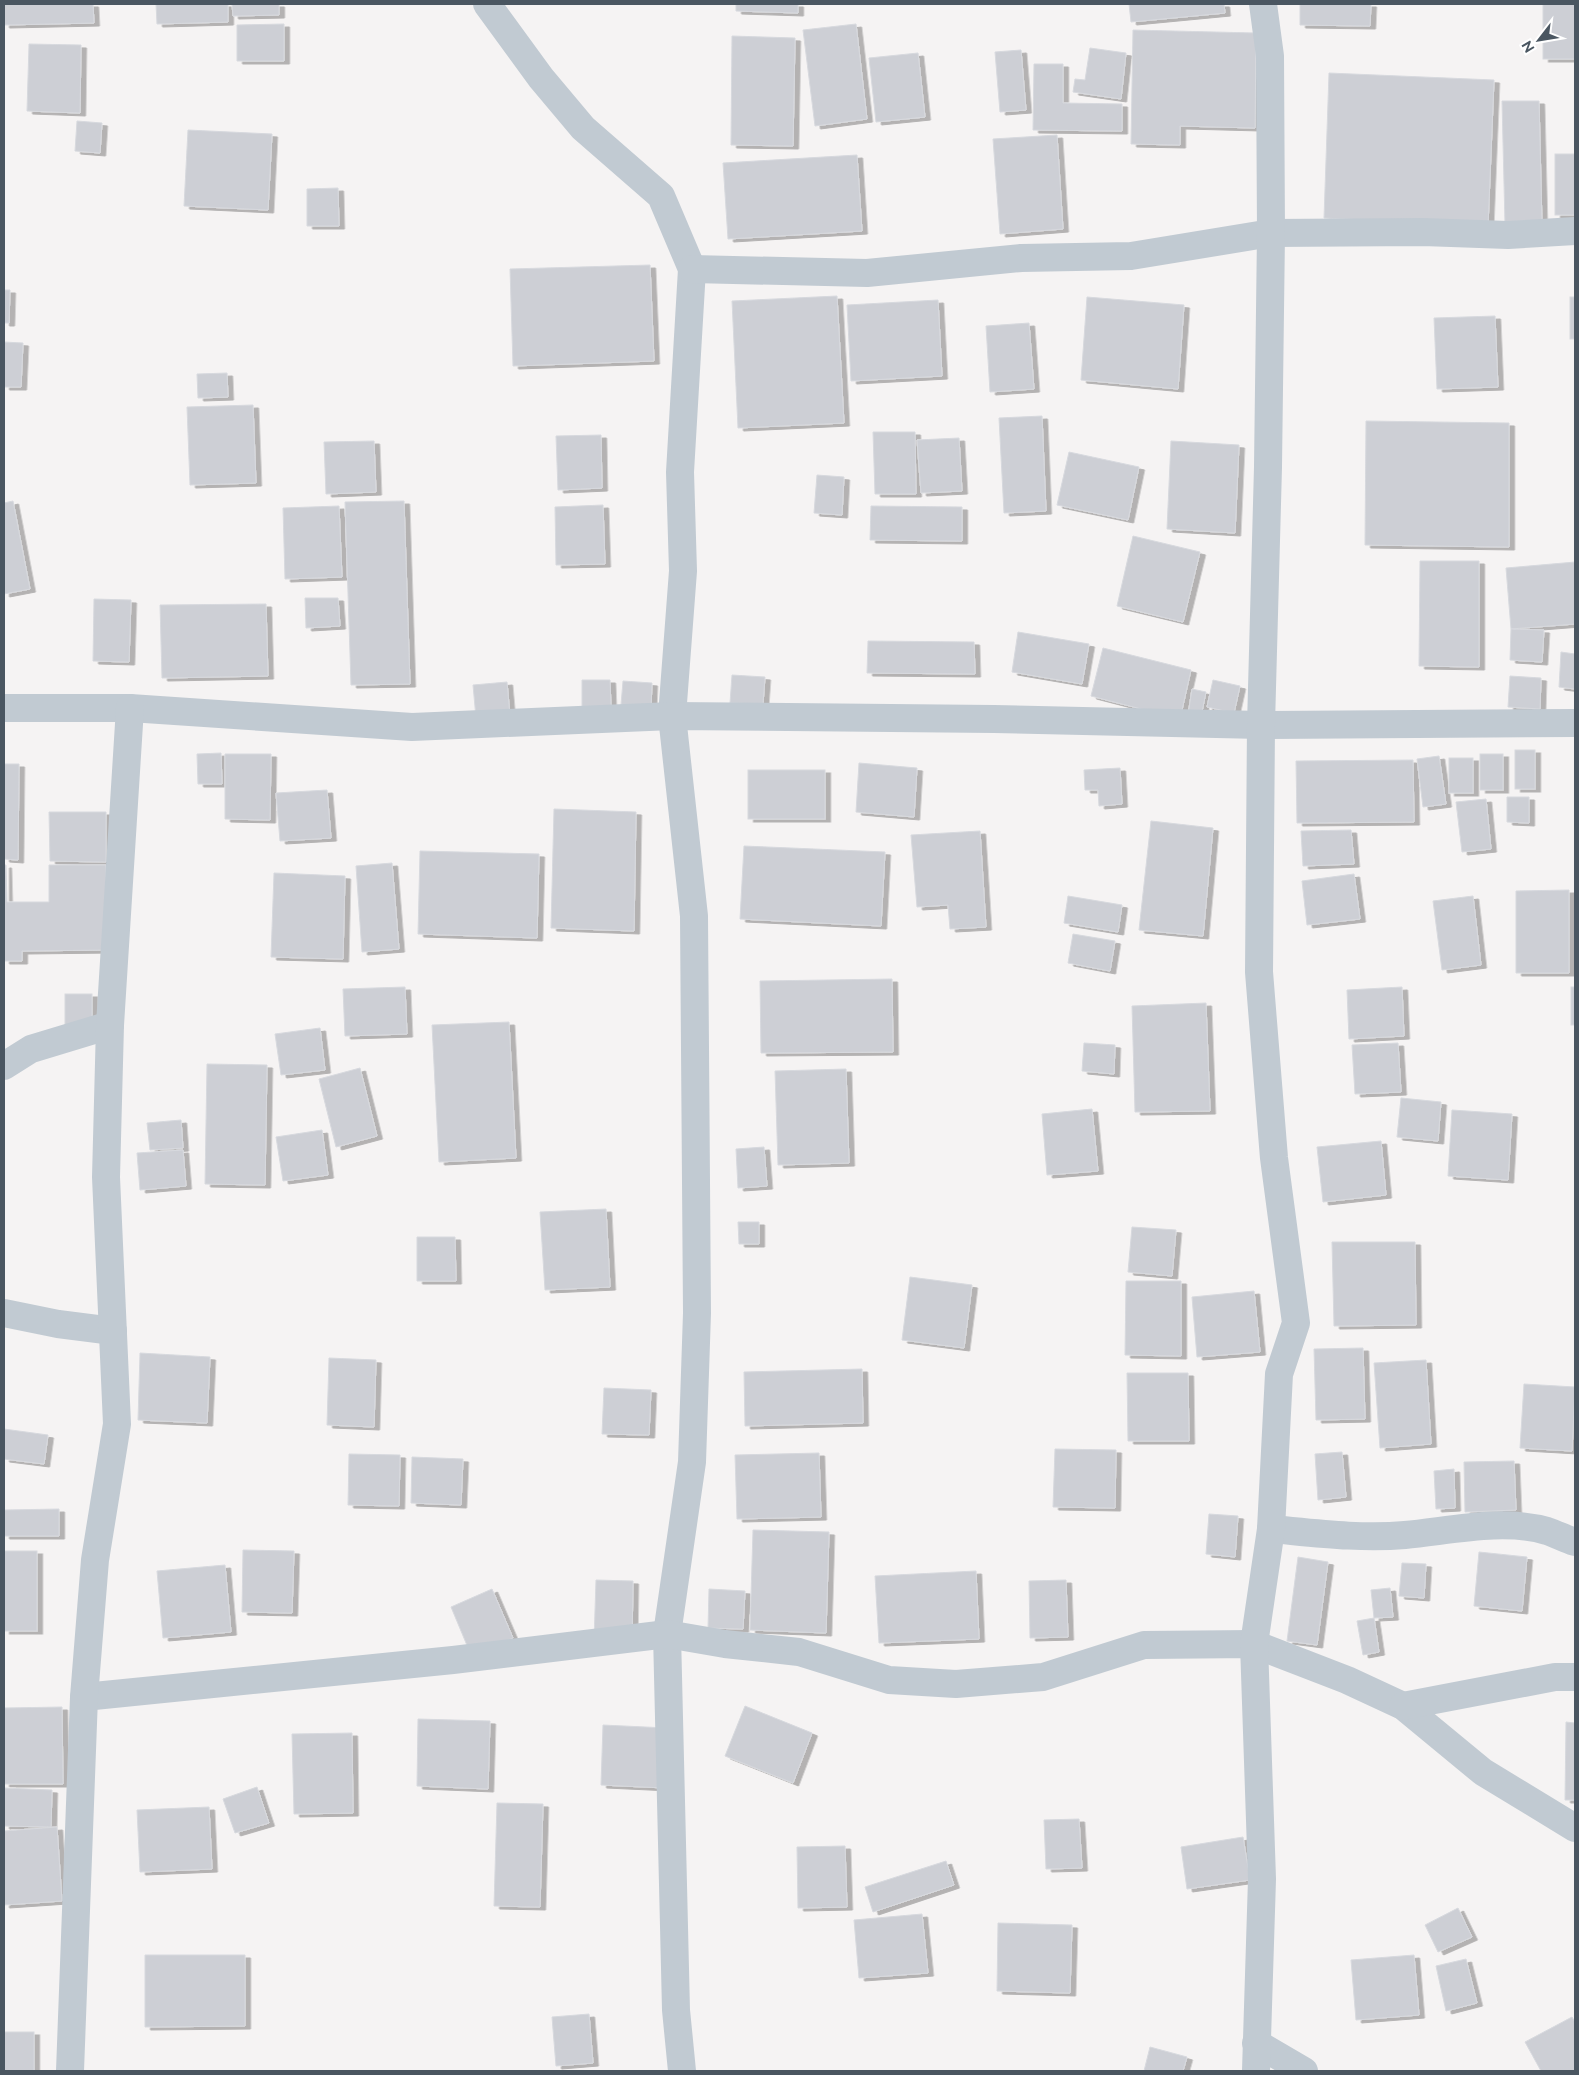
<svg xmlns="http://www.w3.org/2000/svg" width="1579" height="2075" font-family="Raleway,sans-serif">
  <style>
    .building { fill: #cdcfd5; stroke: #d7d9de; filter: url(#shadow) }
    .lines { fill: none; stroke-linecap: round; stroke-linejoin: round }
    .street { stroke: #c1cad2; stroke-width: 28 }
  </style>
  <defs>
    <filter id="shadow"><feDropShadow dx="5.5" dy="3" stdDeviation="0" flood-color="#0004"/></filter>
  </defs>
  <rect width="100%" height="100%" fill="#f5f3f3"/>
  <g class="building">
    <path d="M4,4h89l1,19 -90,2z"/>
    <path d="M156,4h72v18l-71,2z"/>
    <path d="M232,4h47v11l-46,1z"/>
    <path d="M736,4h62v9l-62,-2z"/>
    <path d="M1129,4h95l1,9 -94,9z"/>
    <path d="M1300,4h71l-1,22 -70,-1z"/>
    <rect x="1543" y="4" width="32" height="55"/>
    <path d="M284,24v37h-47v-36z"/>
    <path d="M856,24l11,95 -52,7 -12,-96z"/>
    <path d="M1133,30l123,3 -1,95 -75,-2v19l-49,-1z"/>
    <path d="M732,36l63,2 -2,108 -62,-1z"/>
    <path d="M29,44l52,1 -1,68 -53,-2z"/>
    <path d="M1090,48l36,5 -5,46 -48,-7 2,-13 10,1z"/>
    <path d="M1021,50l5,60 -26,2 -5,-60z"/>
    <path d="M918,53l7,64 -49,5 -7,-64z"/>
    <path d="M1034,64h29v39l59,1v27l-89,-1z"/>
    <path d="M1329,73l165,7 -6,146 -164,-8z"/>
    <path d="M1502,101h37l3,124h-37z"/>
    <path d="M77,121l25,2 -2,30 -25,-2z"/>
    <path d="M188,130l84,4 -4,76 -84,-4z"/>
    <path d="M1057,135l6,94 -63,5 -7,-95z"/>
    <rect x="1555" y="154" width="20" height="61"/>
    <path d="M857,155l5,76 -134,8 -5,-76z"/>
    <path d="M338,188l1,38h-32v-37z"/>
    <path d="M650,265l4,96 -141,5 -3,-97z"/>
    <path d="M4,290h6l-1,33h-5z"/>
    <path d="M837,296l7,127 -106,5 -6,-127z"/>
    <path d="M1087,297l97,8 -6,84 -97,-9z"/>
    <rect x="1570" y="297" width="5" height="42"/>
    <path d="M938,300l4,76 -91,5 -4,-76z"/>
    <path d="M1495,316l3,71 -61,2 -3,-71z"/>
    <path d="M1029,323l5,66 -44,3 -4,-66z"/>
    <path d="M4,342l19,1 -2,44h-17z"/>
    <path d="M227,373l1,24 -30,1 -1,-24z"/>
    <path d="M253,405l3,78 -66,2 -3,-78z"/>
    <path d="M1042,416l4,95 -42,2 -5,-95z"/>
    <path d="M1366,421l143,2v124l-144,-2z"/>
    <path d="M873,432h42l1,62h-41z"/>
    <path d="M601,435l1,53 -44,2 -2,-54z"/>
    <path d="M959,438l3,53 -41,2 -4,-53z"/>
    <path d="M374,441l2,51 -50,2 -2,-52z"/>
    <path d="M1171,441l68,4 -4,88 -68,-4z"/>
    <path d="M1069,452l70,15 -11,53 -71,-15z"/>
    <path d="M817,475l27,2 -2,38 -28,-2z"/>
    <path d="M13,501l17,88 -26,5v-91z"/>
    <path d="M404,501l6,183 -59,1 -6,-183z"/>
    <path d="M603,505l2,59 -49,1 -1,-58z"/>
    <path d="M339,506l3,71 -57,2 -2,-71z"/>
    <path d="M871,506l91,1v34l-92,-1z"/>
    <path d="M1133,536l67,16 -17,70 -66,-16z"/>
    <path d="M1420,561h59v106l-60,-1z"/>
    <path d="M1575,562v62l-64,5 -5,-61z"/>
    <path d="M305,598h33l2,28 -34,2z"/>
    <path d="M94,599l37,1 -2,62 -36,-1z"/>
    <path d="M266,604l2,72 -106,2 -2,-73z"/>
    <path d="M1511,629l33,1 -2,32 -32,-2z"/>
    <path d="M1018,632l71,12 -7,40 -70,-12z"/>
    <path d="M868,641l106,1 1,32 -108,-1z"/>
    <path d="M1103,648l88,22 -11,49 -89,-23z"/>
    <path d="M1561,652l14,2v35l-16,-2z"/>
    <path d="M732,675l33,2 -2,27 -33,-1z"/>
    <path d="M1510,676l31,2 -1,31 -32,-2z"/>
    <path d="M582,680h28l1,27h-29z"/>
    <path d="M1213,680l27,6 -6,27 -27,-6z"/>
    <path d="M623,681l29,2 -1,25 -30,-3z"/>
    <path d="M507,682l3,34 -34,2 -3,-33z"/>
    <path d="M1192,689l14,3 -5,25 -13,-2z"/>
    <rect x="1515" y="750" width="20" height="39"/>
    <path d="M221,753l1,31h-24l-1,-30z"/>
    <path d="M225,754h46l-1,66 -45,-1z"/>
    <rect x="1480" y="754" width="23" height="36"/>
    <path d="M1439,756l7,48 -23,3 -6,-48z"/>
    <rect x="1449" y="758" width="24" height="35"/>
    <path d="M1413,760l1,62 -117,1 -1,-62z"/>
    <path d="M859,763l58,5 -3,49 -58,-5z"/>
    <path d="M4,764h15l-1,96 -14,-1z"/>
    <path d="M1120,768l2,36 -23,2 -1,-16h-13l-1,-20z"/>
    <rect x="748" y="770" width="77" height="49"/>
    <path d="M327,790l4,48 -51,3 -4,-48z"/>
    <path d="M1507,797h22v26l-22,-1z"/>
    <path d="M1486,799l5,50 -29,3 -6,-50z"/>
    <path d="M554,809l82,3 -2,119 -83,-3z"/>
    <path d="M49,812h57v50l-56,-1z"/>
    <path d="M1151,821l62,7 -10,108 -64,-6z"/>
    <path d="M1351,830l3,34 -51,2 -2,-35z"/>
    <path d="M980,831l6,96 -36,2 -2,-24 -31,2 -6,-72z"/>
    <path d="M744,846l141,6 -4,74 -141,-7z"/>
    <path d="M420,851l119,3 -2,84 -119,-4z"/>
    <path d="M392,863l7,86 -37,3 -6,-86z"/>
    <path d="M4,865h2l1,37h42v-37h57v85l-84,1v10h-18z"/>
    <path d="M274,873l71,3 -2,83 -72,-2z"/>
    <path d="M1354,874l6,45 -53,6 -5,-44z"/>
    <path d="M1569,890v83h-53v-82z"/>
    <path d="M1068,896l54,9 -4,27 -54,-9z"/>
    <path d="M1473,896l8,69 -39,5 -9,-69z"/>
    <path d="M1073,934l42,7 -5,30 -42,-8z"/>
    <path d="M892,979l1,73 -132,1 -1,-72z"/>
    <path d="M405,987l2,47 -62,2 -2,-47z"/>
    <path d="M1402,987l2,49 -55,3 -2,-49z"/>
    <rect x="1571" y="987" width="4" height="38"/>
    <rect x="65" y="994" width="27" height="32"/>
    <path d="M1206,1003l4,108 -75,1 -3,-106z"/>
    <path d="M509,1022l7,136 -77,4 -7,-137z"/>
    <path d="M320,1028l5,42 -44,5 -6,-41z"/>
    <path d="M1084,1043l31,2 -1,29 -32,-3z"/>
    <path d="M1398,1043l3,49 -46,2 -3,-49z"/>
    <path d="M207,1064l60,1 -2,120 -60,-1z"/>
    <path d="M360,1068l17,68 -41,11 -17,-68z"/>
    <path d="M846,1069l3,94 -71,2 -3,-94z"/>
    <path d="M1401,1098l40,4 -3,39 -41,-4z"/>
    <path d="M1092,1109l6,62 -51,4 -5,-61z"/>
    <path d="M1452,1110l60,4 -4,66 -60,-4z"/>
    <path d="M181,1120l2,28 -33,2 -3,-27z"/>
    <path d="M322,1130l6,45 -45,6 -7,-44z"/>
    <path d="M1381,1141l5,54 -63,7 -6,-55z"/>
    <path d="M764,1147l3,39 -29,2 -2,-39z"/>
    <path d="M183,1150l3,36 -46,4 -3,-37z"/>
    <path d="M606,1209l4,78 -65,3 -5,-78z"/>
    <path d="M738,1222h21v22h-20z"/>
    <path d="M1132,1227l44,3 -4,46 -44,-4z"/>
    <path d="M417,1237h38l1,44h-39z"/>
    <path d="M1332,1242h83l1,83 -82,1z"/>
    <path d="M910,1277l62,8 -8,63 -62,-8z"/>
    <path d="M1126,1281h55v75l-56,-1z"/>
    <path d="M1254,1291l6,61 -63,5 -5,-60z"/>
    <path d="M1363,1348l2,71 -49,1 -2,-71z"/>
    <path d="M140,1353l70,4 -3,66 -69,-3z"/>
    <path d="M329,1358l47,2 -2,67 -47,-2z"/>
    <path d="M1426,1360l5,84 -51,4 -6,-85z"/>
    <path d="M862,1369l1,54 -118,3 -1,-54z"/>
    <path d="M1127,1373h61l1,68h-61z"/>
    <path d="M1524,1384l51,3 -3,64 -52,-3z"/>
    <path d="M604,1388l47,2 -2,45 -47,-1z"/>
    <path d="M4,1429l44,6 -4,29 -40,-5z"/>
    <path d="M1055,1449l61,1 -1,58 -62,-1z"/>
    <path d="M1342,1452l4,45 -28,3 -3,-46z"/>
    <path d="M819,1453l2,64 -84,2 -2,-64z"/>
    <path d="M349,1454l51,1 -1,51 -51,-1z"/>
    <path d="M412,1457l51,2 -2,46 -50,-2z"/>
    <path d="M1514,1461l2,49 -51,2 -1,-50z"/>
    <path d="M1454,1469l1,39 -19,1 -2,-38z"/>
    <path d="M59,1509v27h-55v-26z"/>
    <path d="M1209,1514l29,2 -3,41 -29,-3z"/>
    <path d="M753,1530l76,2 -3,101 -76,-3z"/>
    <path d="M243,1550l51,1 -2,62 -50,-1z"/>
    <rect x="4" y="1551" width="33" height="80"/>
    <path d="M1479,1552l48,5 -5,54 -48,-5z"/>
    <path d="M1298,1557l30,5 -11,83 -30,-4z"/>
    <path d="M1402,1563l24,1 -2,34 -25,-2z"/>
    <path d="M225,1565l6,67 -68,6 -6,-67z"/>
    <path d="M976,1571l3,68 -100,4 -4,-67z"/>
    <path d="M596,1580l37,1 -1,62 -38,-2z"/>
    <path d="M1066,1580l2,57 -38,1 -1,-57z"/>
    <path d="M1390,1588l3,29 -19,1 -3,-28z"/>
    <path d="M492,1589l21,49 -42,17 -20,-48z"/>
    <path d="M709,1589l36,2 -2,38 -35,-1z"/>
    <path d="M1374,1618l5,34 -16,3 -6,-34z"/>
    <path d="M745,1706l67,27 -19,50 -68,-27z"/>
    <path d="M62,1707l1,77h-59v-76z"/>
    <path d="M418,1719l72,2 -2,68 -71,-3z"/>
    <path d="M1566,1722l9,1v77h-10z"/>
    <path d="M603,1725l64,3 -2,60 -64,-3z"/>
    <path d="M352,1733l1,80 -59,1 -2,-80z"/>
    <path d="M257,1787l12,36 -34,10 -12,-34z"/>
    <path d="M4,1788l48,2 -1,37 -47,-1z"/>
    <path d="M497,1803l46,1 -3,103 -46,-1z"/>
    <path d="M209,1807l3,62 -72,3 -3,-62z"/>
    <path d="M1079,1819l3,49 -36,1 -2,-49z"/>
    <path d="M57,1827l5,74 -58,4v-74z"/>
    <path d="M1243,1837l7,43 -63,9 -6,-42z"/>
    <path d="M845,1846l2,61 -49,1 -1,-61z"/>
    <path d="M946,1861l8,24 -81,27 -8,-25z"/>
    <path d="M1458,1908l14,29 -34,15 -13,-27z"/>
    <path d="M922,1914l6,59 -69,5 -5,-58z"/>
    <path d="M998,1923l74,2 -2,68 -73,-2z"/>
    <path d="M145,1955h100v71l-100,1z"/>
    <path d="M1414,1955l5,60 -63,5 -5,-60z"/>
    <path d="M1466,1959l11,44 -31,8 -10,-45z"/>
    <path d="M589,2014l4,49 -37,3 -4,-49z"/>
    <path d="M1572,2017l3,5v49h-34l-16,-29z"/>
    <rect x="4" y="2032" width="30" height="39"/>
    <path d="M1150,2047l37,10 -4,14h-39z"/>
  </g>
  <g class="lines">
    <g class="street">
      <path d="M487,4l54,74 42,50 78,68 31,73 -12,203 3,99 -11,145 22,200 3,397 -5,149 -25,172 9,376 6,61"/>
      <path d="M692,269l175,4 154,-15 110,-2 140,-23 152,-1 85,3 67,-4"/>
      <path d="M4,708h126l282,19 260,-11 322,3 267,6 314,-2"/>
      <path d="M4,1066l27,-17 79,-24"/>
      <path d="M4,1313l54,11 55,7"/>
      <path d="M1271,1529c44,4 90,10 134,6 44,-4 98,-17 142,-4 9,3 19,8 28,11"/>
      <path d="M84,1697l369,-37 214,-26 58,10 74,8 90,28 67,4 87,-7 101,-32 110,-1 93,36 56,26 80,66 92,56"/>
      <path d="M1403,1706l152,-29h20"/>
      <path d="M1256,2043l48,28"/>
      <path d="M70,2071l14,-374 11,-137 22,-136 -11,-247 4,-152 20,-317"/>
      <path d="M1256,2071l6,-192 -8,-235 17,-115 8,-155 17,-51 -22,-165 -15,-186 2,-247 7,-258 3,-234 -1,-177 -7,-52"/>
    </g>
  </g>
  <rect width="1579" height="2075" fill="none" stroke="#4a5661" stroke-width="10"/>
  <g transform="translate(1539 40) rotate(239)" stroke="#ffffff" stroke-width="4" paint-order="stroke">
  <path d="M0-4L9 19L0 12L-9 19Z" fill="#4a5661"/>
  <text y="-8" font-size="14" font-weight="bold" text-anchor="middle" fill="#4a5661">N</text>
  </g>
</svg>
